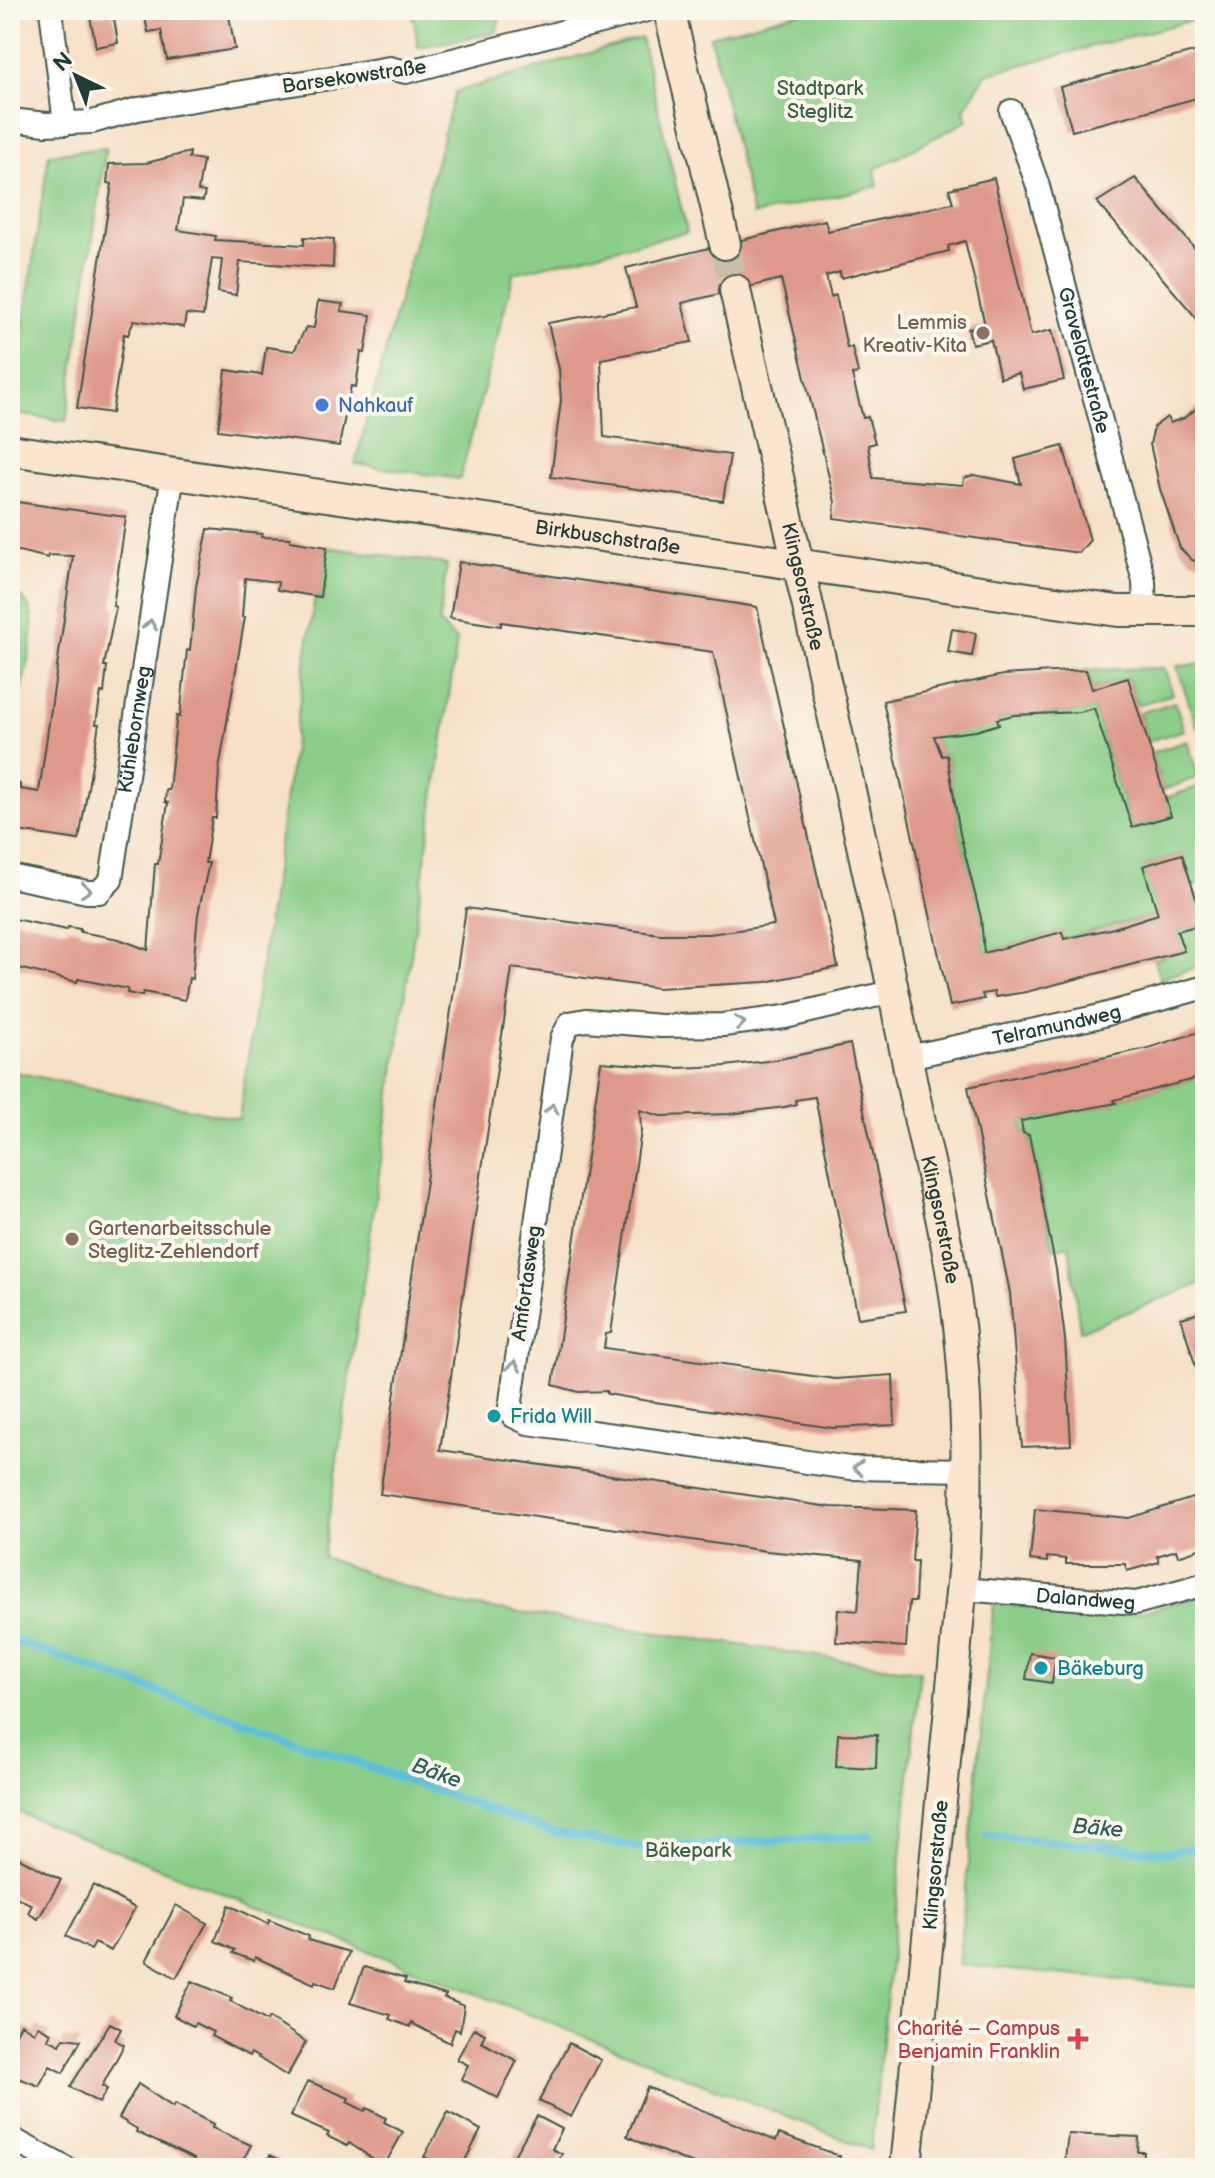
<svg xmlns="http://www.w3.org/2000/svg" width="1215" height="2178" font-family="'Balsamiq Sans',sans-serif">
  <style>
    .green { fill: #8bce88; stroke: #55865e; stroke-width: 2 }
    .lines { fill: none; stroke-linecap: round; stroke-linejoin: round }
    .stream { stroke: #5dbfdb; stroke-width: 8 }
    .building { fill: #de998b }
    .secondary-tunnel { stroke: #cbbfa9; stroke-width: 30; stroke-dasharray: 30 15; stroke-linecap: butt }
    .street-casing { stroke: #3f554a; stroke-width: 26 }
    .secondary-casing { stroke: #3f554a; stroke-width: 34 }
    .street { stroke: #fff; stroke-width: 22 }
    .secondary { stroke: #fbe5cf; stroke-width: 30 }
    .oneway { stroke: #8f9e9a }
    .education-dot { fill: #8d6e63; stroke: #fbf7ec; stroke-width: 3 }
    .shop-dot { fill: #3f7fe0; stroke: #fbf7ec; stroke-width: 3 }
    .culture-dot { fill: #0f9aa8; stroke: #fbf7ec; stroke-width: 3 }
    .health-dot { fill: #e0444e; stroke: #fbf7ec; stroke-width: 3 }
    .labels { text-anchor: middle; stroke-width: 8; stroke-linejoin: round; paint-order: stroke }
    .street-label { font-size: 20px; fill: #1f3d34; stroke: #fbf7ec }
    .park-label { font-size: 20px; fill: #3a6149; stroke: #fbf7ec }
    .education-label { font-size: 20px; fill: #785e54; stroke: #fbf7ec; text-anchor: end }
    .shop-label { font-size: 20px; fill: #366cbe; stroke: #fbf7ec; text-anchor: start }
    .culture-label { font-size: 20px; fill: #0d838f; stroke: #fbf7ec; text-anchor: start }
    .health-label { font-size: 20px; fill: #be3a42; stroke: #fbf7ec; text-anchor: end }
    .water-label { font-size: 22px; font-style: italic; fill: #2e5e5e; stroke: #fbf7ec }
  </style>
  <rect width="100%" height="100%" fill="#fbf7ec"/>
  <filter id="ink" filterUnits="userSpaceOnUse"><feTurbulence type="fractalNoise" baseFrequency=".0125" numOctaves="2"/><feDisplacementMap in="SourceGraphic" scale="16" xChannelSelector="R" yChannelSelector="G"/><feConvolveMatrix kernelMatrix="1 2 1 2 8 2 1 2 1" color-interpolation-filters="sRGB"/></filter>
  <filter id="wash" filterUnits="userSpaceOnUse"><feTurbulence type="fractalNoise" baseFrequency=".006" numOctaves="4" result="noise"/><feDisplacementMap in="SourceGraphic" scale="32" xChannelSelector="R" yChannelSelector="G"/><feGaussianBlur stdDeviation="1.8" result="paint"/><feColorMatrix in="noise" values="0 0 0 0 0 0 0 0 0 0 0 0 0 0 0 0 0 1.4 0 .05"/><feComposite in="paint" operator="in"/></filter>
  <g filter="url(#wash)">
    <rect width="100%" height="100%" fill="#f6e0c6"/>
    <g class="green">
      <path d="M412,10h90l-6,23 -78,14z"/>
      <path d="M808,10h397v7l-219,57 -22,35 3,12 -92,48 3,17 -125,29 -43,-179z"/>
      <path d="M641,38l46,194 -173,41 -54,206 -105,-15 100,-372z"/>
      <path d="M106,148l-40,273 -56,-8 39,-259z"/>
      <path d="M327,547l120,17 -8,59 18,18 -134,916 127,46 470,68 -49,479 -861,-341v-738l229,48 76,-523 5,1z"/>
      <path d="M10,592c40,11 16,70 11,101l-11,-2z"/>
      <path d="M1205,664v60l-8,3 -20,-61z"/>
      <path d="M1164,668l9,26 -36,11 -9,-27 -36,11 -6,-19z"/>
      <path d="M1175,702l9,28 -36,11 -9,-28z"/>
      <path d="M1094,708l38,119 39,-11 -6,-18 36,-12 4,14v82l-13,4 -10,-32 -38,12 14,48 -94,25 -2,-7 -78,21 -3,-35 -21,-84 -13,-79 -5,1 -8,-20 64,-12 -1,-5c32,-7 66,-2 97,-11z"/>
      <path d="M1187,741l12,36 -36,13 -12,-37z"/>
      <path d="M1205,893v71l-45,15 -6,-19 29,-9 -6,-20 27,-7 -9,-28z"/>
      <path d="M1205,1076v206l-125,49 -11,-86 -16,4 -24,-114 -6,-2 -2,-12 94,-18 -1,-3z"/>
      <path d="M1205,1594v394l-247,-23 36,-362 144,10z"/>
    </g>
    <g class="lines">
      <g class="stream">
        <path d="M10,1639l543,193 91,16 225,-13"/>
        <path d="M987,1835l182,17 36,-6"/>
      </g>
    </g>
    <g id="blocks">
      <g class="building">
        <path d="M158,10h70l7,39 -68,11 -6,-30 -13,2 -3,-14 14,-2z"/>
        <path d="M113,12l5,31 -22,4 -6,-31z"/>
        <path d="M1205,49v47l-133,35 -12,-44z"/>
        <path d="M190,152l-1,6 14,2 -5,31 7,1 -2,9 -20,-2 -5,31 38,6 -1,4 89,5v-8l30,2 -1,29 -93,-6 -4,33 -18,-3 4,-32 -10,-1 -9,57 -17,-2 -2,13 -50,-7 -6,15 -4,-1 -12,79 -35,-5 35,-224 -5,-1 2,-19 37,-1z"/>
        <path d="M10,167l12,1 -5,33h-4l-1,10z"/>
        <path d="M994,178l37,157 21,-5 12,50 -41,9 -4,-16 -19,5 -9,-38 -19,4 -4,-15 17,-4 -20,-84 -17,5 1,5 -108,27 -1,-6 -14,4 5,21 5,-2 11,53 5,-1 6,26 -6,2 11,43 5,-1 7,26 -7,2 5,33 90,7 1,-7 10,-3 47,9 -6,-25 48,-13 27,94 -11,13 -245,-35 1,-16 -54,-223 -99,24 10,39 -91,17 3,78 126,18 -7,46 -172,-24 10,-77 -2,-31 -11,-46 88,-16 -10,-39 199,-48 3,11 125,-28 -4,-14z"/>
        <path d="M1135,178l70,82v68l-108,-126z"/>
        <path d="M318,301l25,3 -2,7 30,4 -6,38 -4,-1 -5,35 -5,-1 -12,60 -121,-16 8,-60 36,5 4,-28 28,4 12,-24 8,1z"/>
        <path d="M1205,402v160h-5l-8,-2 -12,-12 -20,-59 -10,-45 4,-17 13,-10 3,6 14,-5z"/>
        <path d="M10,501l116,16 -13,89 3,1 -12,59h3l-3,27 -3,-1 -5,32h3l-20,116 -69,-10v-48l10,2v5l19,3 34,-236 -25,-1v3l-38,-9z"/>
        <path d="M208,529l54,5 -1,3 29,1v3l37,6 -7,50 -43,-7 1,-8 -33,-4 -3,39h3l-26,152 -3,49h-4l-7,45h4l-11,51 -6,65 -3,-1 -4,22 -42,-8 -1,4 -15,-3 1,-4 -50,-10 -1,3 -67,-16v-48l57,12 1,-3 12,2v3l39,7 29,11 7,-86h3l10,-61 -3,-1 1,-12h3l7,-68 1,-6 3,1 7,-67 3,1 6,-64z"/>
        <path d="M459,562l298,45 81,360 -72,15 -108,6 -146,-20 -72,482 390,57 86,3 -4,51h5l-2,41h-6l-3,45 -70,-5 2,-33 20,2 4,-51 -96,-9 -386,-57 86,-586 194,26h49l65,-9 -61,-273 -212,-30v4l-51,-8z"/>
        <path d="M952,629l24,4 -4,23 -24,-4z"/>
        <path d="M1086,670l6,19 36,-11 43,138 -39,11 -38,-119 -14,4 -66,3 -17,4 2,5 -23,7 -42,5 8,20 5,-1 13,79 21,84 3,35 78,-21 2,7 50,-11 44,-14 -15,-48 39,-12 22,70 -27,7 7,20 -158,41 -31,5 -1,-5 -12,2 2,5 -34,7 -67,-305 120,-26z"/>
        <path d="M1205,1030v46l-91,24 2,3 -95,18 2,12 6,2 27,134 9,70 6,106 -49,2 -12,-154 -42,-206 180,-39z"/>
        <path d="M850,1044l56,267 -48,7 -43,-221 -20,3 1,4 -11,3 -56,7 -68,2 -21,-6 1,21 -30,202 -5,1 -2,14 231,31 58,-4 2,50 -62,3 -185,-27 -41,-7v-3l-28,1 -26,-7 48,-323 75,6 49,-2 50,-6z"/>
        <path d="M1203,1312l2,8 -1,74 -23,-76z"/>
        <path d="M1205,1494v53l-27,9 -2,-6 -19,6 2,6 -32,9 -2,-7h-59v-5l-19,-2v5l-17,-2 5,-51 94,9z"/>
        <path d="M1030,1653l26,4 -4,26 -26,-4z"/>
        <path d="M838,1734l39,1 -1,33 -40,-2z"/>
        <path d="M10,1853l51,27 -23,39 -10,-6 4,-8 -22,-11z"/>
        <path d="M93,1885l42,23 -24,43 -16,-8 -4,7 -25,-14z"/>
        <path d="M176,1905l31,18 -31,55 -30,-17z"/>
        <path d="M229,1905l39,19 1,-4 40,16 -1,4 41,12 -14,36 -20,-7 -1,3 -59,-27 -1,4 -21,-8 2,-3 -20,-9z"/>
        <path d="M364,1967l42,12 -2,4 42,12 -2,3 20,8 -4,25 -5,-2 -5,14 -39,-20 -1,4 -21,-8 2,-4 -41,-12z"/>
        <path d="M192,1981l40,17 -2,3 37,20 2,-3 37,24 -19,34 -36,-23 -2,3 -38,-20 2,-4 -18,-9 -2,3 -19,-10z"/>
        <path d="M110,2023l11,6 -6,11 9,5 -22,41 5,3 -8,14 -29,-16z"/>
        <path d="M21,2024l13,8 4,-6 13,7 -3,6 12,6 4,-7 17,2 -18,33 -13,-7 -11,20 -28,-11 -1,-31z"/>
        <path d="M474,2028l11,6 -4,8 36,19 -19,37 -37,-19 7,-14 -11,-6z"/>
        <path d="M569,2043l32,17 -30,57 -32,-16z"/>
        <path d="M308,2081l41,17 -2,4 18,9 2,-3 19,10 -2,4 19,10 -19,34 -35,-23 -2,3 -20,-10 2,-3 -39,-17z"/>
        <path d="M138,2084l35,23 2,-3 38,20 -1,4 39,17 -12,23h-36l-11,-6 2,-3 -58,-27 1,-3 -18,-11z"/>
        <path d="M647,2087l129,54 3,-7 61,22 -2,12h-135l-59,-24 -17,-8z"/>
        <path d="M448,2112l33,18 -20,38h-16l-21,-11z"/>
        <path d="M537,2116l25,13 -10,20 10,5 -7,14h-37l-9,-4z"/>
        <path d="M1068,2134l71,3 -1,15h6l-1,15 -79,1z"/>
        <path d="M270,2155l20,10 -2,3h-25z"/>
      </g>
    </g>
  </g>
  <g filter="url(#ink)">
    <use href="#blocks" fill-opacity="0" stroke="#3f554a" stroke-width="2"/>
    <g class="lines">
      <path class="secondary-tunnel" d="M725,244l10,46"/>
      <g class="street-casing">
        <g id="street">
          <path d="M51,10l14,114"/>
          <path id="s1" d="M1011,111l26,72 107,398 1,32"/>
          <path d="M10,120l36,4 46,-2 46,-13 210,-34 41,-7 17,4 241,-62"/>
          <path id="s2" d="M10,876l77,16h12l12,-12 62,-406"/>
          <path d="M895,991l-110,26 -62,8 -62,1 -75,-6 -16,3 -8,15 -52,370 3,8 15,7 322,45 119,2"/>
          <path id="s3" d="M908,1057l188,-40 109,-30"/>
          <path id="s4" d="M962,1589l174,14 69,-19"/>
          <path d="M10,2138l55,30"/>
        </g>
      </g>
      <g class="secondary-casing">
        <g id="secondary">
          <path d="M669,10l56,234"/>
          <path id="s5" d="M735,290c60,265 125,528 177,794 14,69 32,136 42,204 14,91 15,181 10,273l-58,607"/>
          <path id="s6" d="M10,450l1108,161h87"/>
        </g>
      </g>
      <use href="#street" class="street"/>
      <use href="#secondary" class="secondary"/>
    </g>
    <defs><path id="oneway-chevron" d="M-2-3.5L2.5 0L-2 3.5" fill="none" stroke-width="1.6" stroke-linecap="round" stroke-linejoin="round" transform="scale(2)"/></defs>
    <g class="oneway">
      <use href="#oneway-chevron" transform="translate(150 625) rotate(-82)"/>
      <use href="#oneway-chevron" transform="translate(86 890) rotate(4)"/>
      <use href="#oneway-chevron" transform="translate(740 1023) rotate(-8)"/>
      <use href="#oneway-chevron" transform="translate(552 1109) rotate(-82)"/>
      <use href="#oneway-chevron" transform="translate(514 1366) rotate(-82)"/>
      <use href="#oneway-chevron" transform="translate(858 1468) rotate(-178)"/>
    </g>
  </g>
  <g class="education-dot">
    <circle cx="983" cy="333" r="8"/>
    <circle cx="72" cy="1239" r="8"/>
  </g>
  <circle class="shop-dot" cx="322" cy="405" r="8"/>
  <g class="culture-dot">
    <circle cx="494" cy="1416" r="8"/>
    <circle cx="1041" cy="1668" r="8"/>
  </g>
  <path class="health-dot" d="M1074 2027h8v8h8v8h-8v8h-8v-8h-8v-8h8z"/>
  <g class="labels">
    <g class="street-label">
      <text transform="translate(354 76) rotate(-8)" y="7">Barsekowstraße</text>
      <text dy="7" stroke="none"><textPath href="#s1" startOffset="260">Gravelottestraße</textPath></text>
      <text dy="7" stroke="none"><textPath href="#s6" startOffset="604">Birkbuschstraße</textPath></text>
      <text dy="7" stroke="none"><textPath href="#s5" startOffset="304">Klingsorstraße</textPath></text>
      <text dy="7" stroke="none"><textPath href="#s2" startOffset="260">Kühlebornweg</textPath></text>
      <text dy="7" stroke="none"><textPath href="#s3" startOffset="152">Telramundweg</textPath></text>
      <text dy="7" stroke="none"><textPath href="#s5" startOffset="952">Klingsorstraße</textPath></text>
      <text transform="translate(526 1283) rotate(-82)" y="7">Amfortasweg</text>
      <text dy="7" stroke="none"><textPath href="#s4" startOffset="124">Dalandweg</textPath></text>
      <text transform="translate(935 1865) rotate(-85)" y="7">Klingsorstraße</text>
    </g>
    <g class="park-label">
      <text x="820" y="95">Stadtpark<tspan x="820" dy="23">Steglitz</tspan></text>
      <text x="688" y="1857">Bäkepark</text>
    </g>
    <g class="education-label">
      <text x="967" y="329">Lemmis<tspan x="967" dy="23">Kreativ-Kita</tspan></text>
      <text x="88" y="1235" text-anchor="start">Gartenarbeitsschule<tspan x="88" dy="23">Steglitz-Zehlendorf</tspan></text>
    </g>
    <g class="shop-label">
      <text x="338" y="412">Nahkauf</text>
    </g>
    <g class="culture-label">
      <text x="510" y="1423">Frida Will</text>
      <text x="1057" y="1675">Bäkeburg</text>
    </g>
    <g class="health-label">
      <text x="1060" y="2035">Charité – Campus<tspan x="1060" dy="23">Benjamin Franklin</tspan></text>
    </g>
    <g class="water-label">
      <text transform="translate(437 1772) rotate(20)" y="8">Bäke</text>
      <text transform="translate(1098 1827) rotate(5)" y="8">Bäke</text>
    </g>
  </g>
  <rect width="1215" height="2178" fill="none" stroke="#fbf7ec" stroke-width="40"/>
  <g transform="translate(76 76) rotate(317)" stroke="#fbf7ec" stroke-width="6" paint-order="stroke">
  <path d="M0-6L14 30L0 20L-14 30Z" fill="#1f3d34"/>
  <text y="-12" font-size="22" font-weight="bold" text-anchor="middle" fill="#1f3d34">N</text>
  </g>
</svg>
